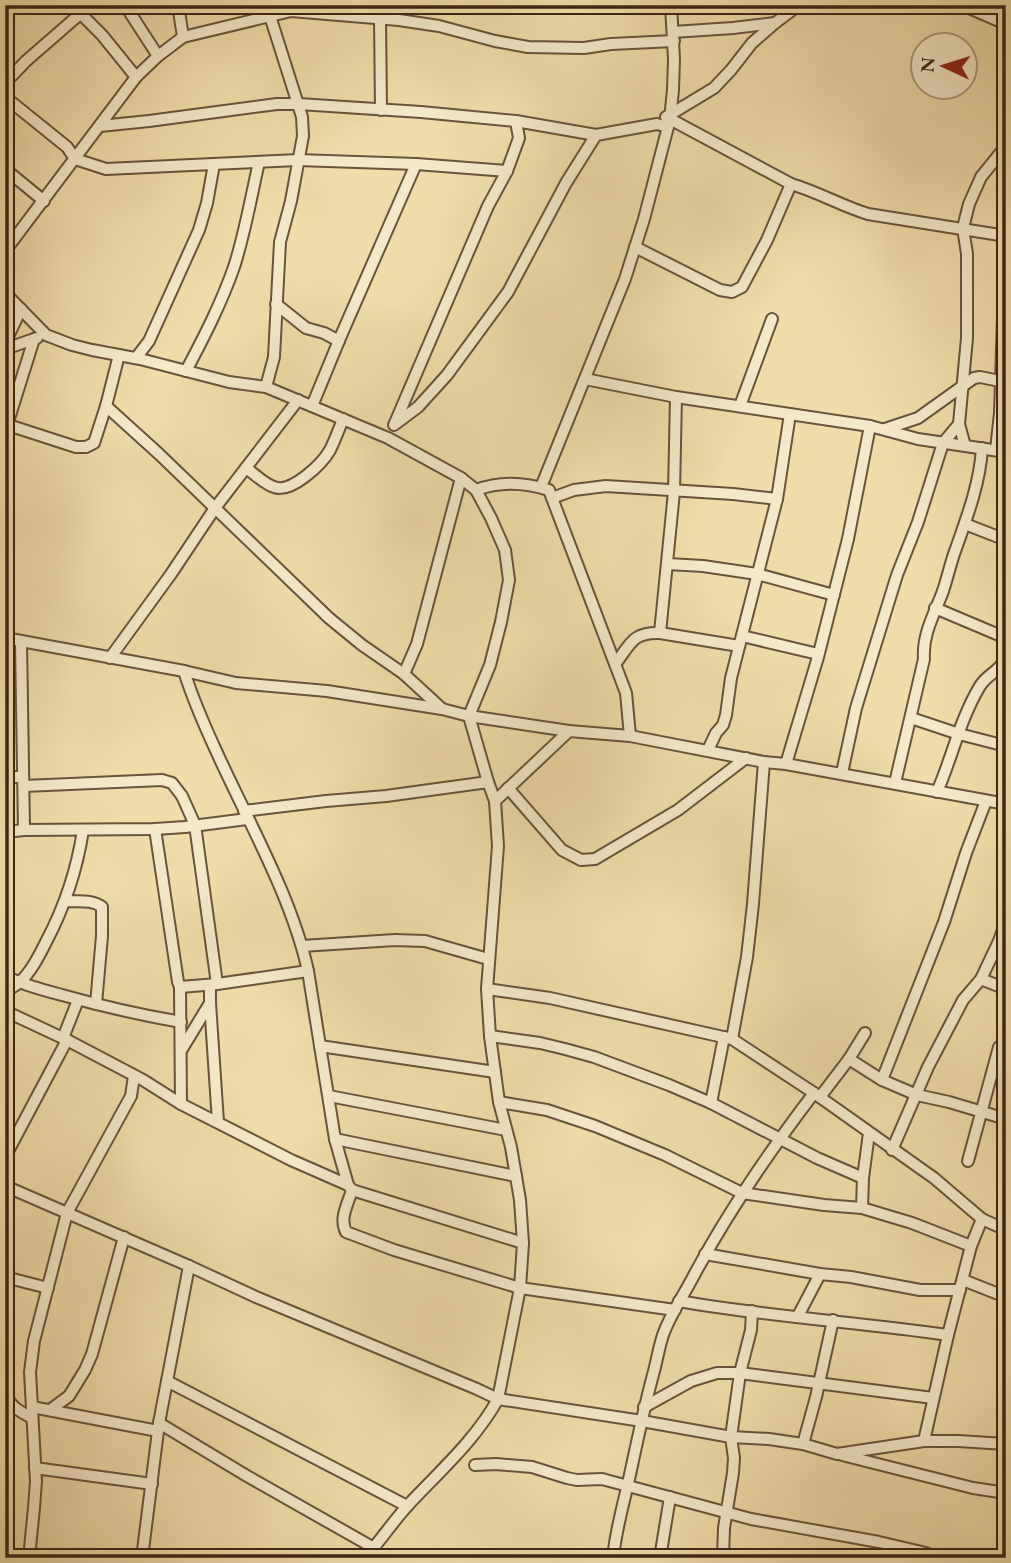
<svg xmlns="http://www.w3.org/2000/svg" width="1011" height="1563" font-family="'EB Garamond',serif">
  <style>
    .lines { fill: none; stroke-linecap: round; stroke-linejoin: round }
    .minor-casing { stroke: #69533c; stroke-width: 14 }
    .minor { stroke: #f5e8c8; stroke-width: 10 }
  </style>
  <rect width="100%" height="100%" fill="#efdcaa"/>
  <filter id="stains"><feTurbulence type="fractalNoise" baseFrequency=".00286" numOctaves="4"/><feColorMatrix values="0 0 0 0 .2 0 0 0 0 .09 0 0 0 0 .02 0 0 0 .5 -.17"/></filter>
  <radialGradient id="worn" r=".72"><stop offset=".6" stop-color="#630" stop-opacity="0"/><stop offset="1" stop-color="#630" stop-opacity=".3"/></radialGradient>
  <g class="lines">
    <g class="minor-casing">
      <g id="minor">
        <path d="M72,5l30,30 34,42"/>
        <path d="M125,5l33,51"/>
        <path d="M178,5l5,32"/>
        <path d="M962,5l44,19"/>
        <path d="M380,18l1,92"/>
        <path d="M673,32l60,-4 42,-5"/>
        <path d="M5,83l21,-22 54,-47"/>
        <path d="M5,97l62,50 8,12 31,10 192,-9 118,4 91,7"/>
        <path d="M666,117l48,-29 17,-18 21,-27 23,-20 24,-18"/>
        <path d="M670,119l121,65c27,8 51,22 77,30l138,22"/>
        <path d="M100,126l49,-5 128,-17h22l122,8 95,9 80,14 61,-11 11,3"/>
        <path d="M5,169l39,32"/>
        <path d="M635,247l85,43 12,2 10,-5 25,-47 24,-56"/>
        <path d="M5,251l131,-174 22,-21 25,-19 108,-26 108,9 40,6 56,15 33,6 56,1 27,-4 63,-3"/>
        <path d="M5,293l41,42 26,10 20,5 48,9 89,23 37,5 122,51 73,40 15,12 15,28 14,32 4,30 -8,42 -11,43 -21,51 100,15 61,5 134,26 22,2 220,40"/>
        <path d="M276,304l30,24 18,5 15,8"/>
        <path d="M5,343l16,-34"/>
        <path d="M5,349l32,-11"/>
        <path d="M136,358l13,-17 50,-111 8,-27 7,-39"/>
        <path d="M186,371c18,-34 35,-67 48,-104 11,-34 17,-70 25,-105"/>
        <path d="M585,379l91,18 194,29 48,13 88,13"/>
        <path d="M266,387l8,-30 6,-115 11,-41 12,-65 -1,-19 -32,-101"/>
        <path d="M106,406l53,48 170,164 33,27 42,29 38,35"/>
        <path d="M312,406l28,-68 76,-174"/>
        <path d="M740,406l32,-87"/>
        <path d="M395,423l93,-217 19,-35 12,-33 -3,-17"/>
        <path d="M5,424l71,23h10l8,-4 12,-37 13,-51"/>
        <path d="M7,425l27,-86"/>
        <path d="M394,425l24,-18 29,-32 61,-83 58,-109 30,-48"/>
        <path d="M885,429l33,-11 56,-40 6,-1 20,4"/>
        <path d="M965,446l-6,-22 8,-86v-84l-4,-26 6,-24 12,-27 25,-31"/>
        <path d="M996,450l4,-37 4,-127"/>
        <path d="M246,468c9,6 18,16 28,19 17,7 48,-23 56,-37 5,-10 9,-21 13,-31"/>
        <path d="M541,487l84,-208 19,-60 26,-100 3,-29 1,-31 -3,-54"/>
        <path d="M476,490c24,-9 48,-8 73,0l77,203 4,43"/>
        <path d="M552,498l22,-8 32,-4 127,8 44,5"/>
        <path d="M965,524l41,16"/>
        <path d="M668,564l35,2 54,8 77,21"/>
        <path d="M935,608l71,30"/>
        <path d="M660,633l14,-141 2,-95"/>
        <path d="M742,636l76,18"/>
        <path d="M5,638l179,33 52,12 91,8 115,18 27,7 19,66 7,19 3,45 -11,143 3,47 9,66 12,45 9,53 3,43 -3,45 -22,111 -21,-10 -221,-92 -67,-31 -184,-80"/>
        <path d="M21,641l3,189"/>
        <path d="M110,658l61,-84 44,-66 83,-108"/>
        <path d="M616,663c15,-20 17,-31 44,-30l79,13"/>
        <path d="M184,671c9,29 21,56 34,84 31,68 74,143 90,216l27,168 13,46"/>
        <path d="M404,674l13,-30 44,-166"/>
        <path d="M911,718l48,16 47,12"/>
        <path d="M708,750l8,-17 7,-8 3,-10 5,-37 46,-179 13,-85"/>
        <path d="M786,764l32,-107 30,-118 22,-113"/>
        <path d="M842,773l14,-65 41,-133 21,-53 25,-79 16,-19"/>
        <path d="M5,777h18"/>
        <path d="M895,783l29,-124c-2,-25 11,-46 19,-68 4,-12 7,-25 11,-37 12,-34 26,-70 28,-106"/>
        <path d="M24,786l138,-6 10,3 10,13 13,29 22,159"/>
        <path d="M508,788l54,62 19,10 14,-1 83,-49 68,-52"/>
        <path d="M937,792c15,-34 23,-73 43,-106 6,-10 17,-14 23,-23 3,-15 -3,-30 3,-44"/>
        <path d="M495,801l74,-70"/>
        <path d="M244,811l82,-10 60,-5 102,-14"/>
        <path d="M155,829l23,153 2,5 1,117"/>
        <path d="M5,832l19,-2 131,-1 30,-2 62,-8"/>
        <path d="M66,901c11,1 26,-2 36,6v29l-6,68"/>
        <path d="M302,946l93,-6 30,1 63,18"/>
        <path d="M5,976c18,9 38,14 57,19 39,11 79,20 119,27"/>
        <path d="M981,979l25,10"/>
        <path d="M210,985v18l8,119"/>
        <path d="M180,987l37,-3 91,-13"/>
        <path d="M487,989l63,9 182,41 82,54 120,85 48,41 -11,27 -23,89 -24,106"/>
        <path d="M5,991c5,-2 10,-5 14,-8 12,-11 20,-27 27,-41 19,-36 31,-72 37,-112"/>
        <path d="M5,1011l62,29 76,40 38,24 110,56 57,25 4,5 171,53"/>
        <path d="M490,1036l50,7 25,6 29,8 75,28 42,18 106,55 46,20"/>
        <path d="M63,1038l15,-38"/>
        <path d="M732,1039l15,-82 6,-53 11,-142"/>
        <path d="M320,1046l175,26"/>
        <path d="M182,1049l28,-46"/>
        <path d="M849,1059l33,21 35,15 32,7 57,17"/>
        <path d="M882,1080l62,-158 22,-69 20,-52"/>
        <path d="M329,1096l177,34"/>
        <path d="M820,1097l29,-38 16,-26"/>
        <path d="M499,1102l48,8 48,16 70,29 77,38 82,12 38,3 50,15 59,23"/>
        <path d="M711,1103l13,-66"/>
        <path d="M335,1139l181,37"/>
        <path d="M892,1150l36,-83 35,-67 18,-21 18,-38 7,-20"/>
        <path d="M5,1157l62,-117"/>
        <path d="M968,1161l31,-114"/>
        <path d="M352,1190c-4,14 -13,28 -6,42l48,18 126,38 155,22"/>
        <path d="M862,1208l1,-30 6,-45"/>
        <path d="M982,1219l24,11"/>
        <path d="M705,1254l115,20 31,3 69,13h40"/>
        <path d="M5,1277l43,11"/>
        <path d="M963,1280l43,17"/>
        <path d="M679,1301c89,16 180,21 269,34"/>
        <path d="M798,1316l22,-42"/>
        <path d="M167,1381l240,125"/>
        <path d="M5,1394c6,13 14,17 27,24"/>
        <path d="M32,1407l126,24"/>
        <path d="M644,1407l47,-26 26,-8h23l193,25"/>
        <path d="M50,1410l19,-14 16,-26 7,-16 32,-117"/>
        <path d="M159,1423l88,53 127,72"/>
        <path d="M803,1444l13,-47 17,-77"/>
        <path d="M842,1455l131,33 33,5"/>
        <path d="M475,1465l21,-1 36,3 35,11 10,2 25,-1 149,40 128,23 47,11 10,5"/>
        <path d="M35,1468l117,16"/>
        <path d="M29,1558l5,-50 2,-27 -6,-109 4,-31 33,-128 64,-117 3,-20"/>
        <path d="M142,1558l17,-135 30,-157"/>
        <path d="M365,1558c16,-18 29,-38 45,-55 31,-33 66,-64 88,-104l144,22 89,16 38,2 34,5 34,10 87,-13h34l48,3"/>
        <path d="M613,1558c3,-31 12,-59 18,-88 7,-33 14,-66 23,-99 3,-11 5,-24 9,-36 7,-20 19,-37 29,-56 35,-66 77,-127 122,-186"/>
        <path d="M660,1558l10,-61"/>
        <path d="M723,1558l1,-30 9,-55 1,-15 -3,-21 9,-64 11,-43 1,-19"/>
      </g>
    </g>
    <use href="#minor" class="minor"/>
  </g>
  <rect width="1011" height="1563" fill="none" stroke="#efdcaa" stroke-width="28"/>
  <rect x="7" y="7" width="997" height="1549" fill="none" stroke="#3c2518" stroke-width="3.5"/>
  <rect x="14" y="14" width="983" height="1535" fill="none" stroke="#3c2518" stroke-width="2"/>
  <g transform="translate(944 66) rotate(274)"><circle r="33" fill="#f5e8c8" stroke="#ab9a82" stroke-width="2"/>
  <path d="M0-5L12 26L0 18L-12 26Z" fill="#8f2418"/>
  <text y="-10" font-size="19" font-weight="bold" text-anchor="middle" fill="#3c2518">N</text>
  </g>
  <rect width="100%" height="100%" filter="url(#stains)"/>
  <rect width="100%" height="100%" fill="url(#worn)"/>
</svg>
